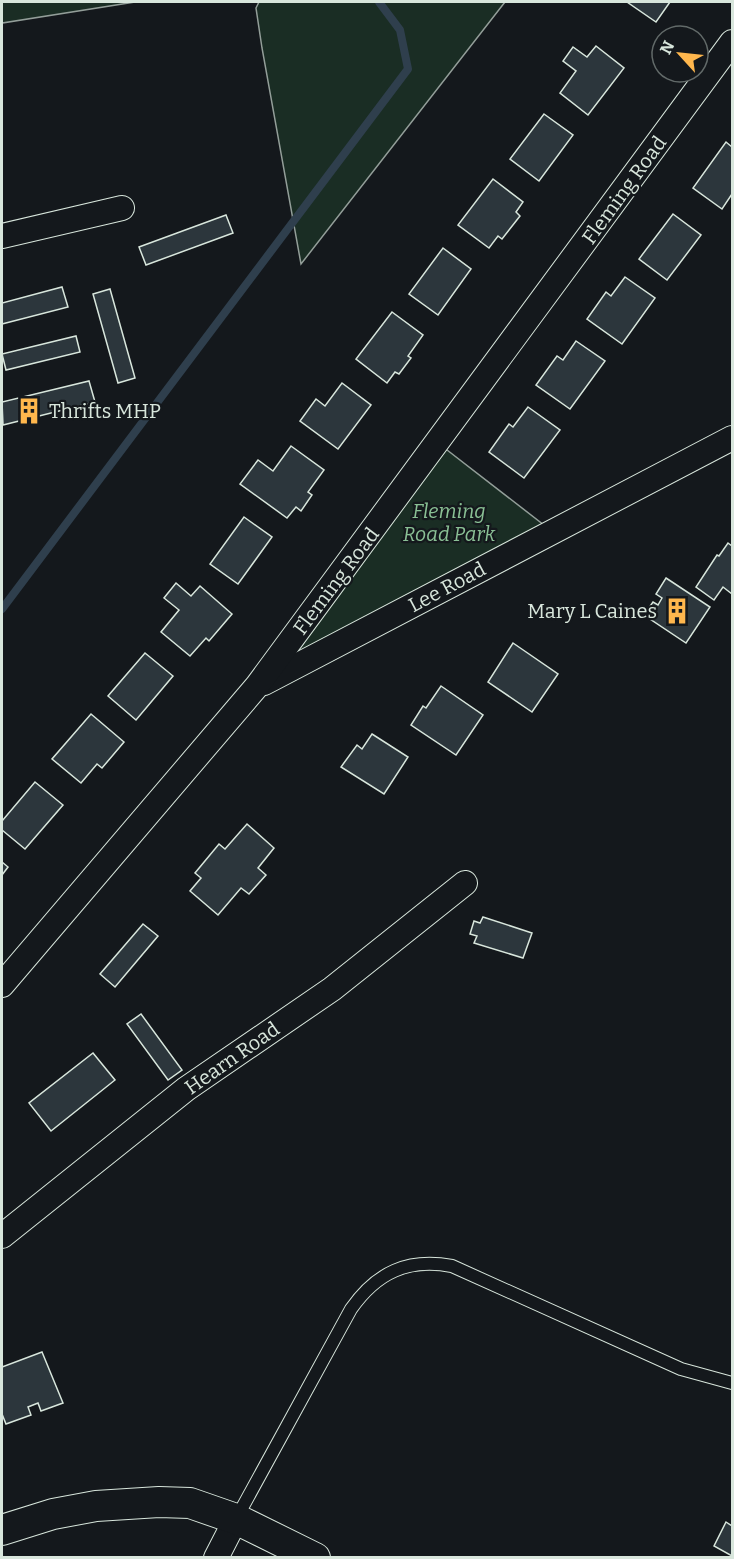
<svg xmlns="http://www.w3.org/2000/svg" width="734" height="1559" font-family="Bitter,serif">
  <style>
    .green { fill: #1a2d24; stroke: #939e99; stroke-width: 1.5 }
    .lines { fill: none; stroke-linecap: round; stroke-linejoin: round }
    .stream { stroke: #2f3f4d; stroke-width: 8 }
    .building { fill: #2c363c; stroke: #d8e6dc; stroke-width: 1.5 }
    .service-casing { stroke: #d8e6dc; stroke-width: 14 }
    .minor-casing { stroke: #d8e6dc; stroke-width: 26 }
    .tertiary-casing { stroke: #d8e6dc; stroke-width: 32 }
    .service { stroke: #14181c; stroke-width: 12 }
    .minor { stroke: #14181c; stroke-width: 24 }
    .tertiary { stroke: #14181c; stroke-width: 30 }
    .labels { text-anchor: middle; stroke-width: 4.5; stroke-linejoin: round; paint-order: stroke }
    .street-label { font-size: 20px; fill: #d8e6dc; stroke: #14181c }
    .poi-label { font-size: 20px; fill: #d8e6dc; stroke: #14181c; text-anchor: start }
    .park-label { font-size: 20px; font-style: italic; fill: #8ac095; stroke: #14181c }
  </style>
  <rect width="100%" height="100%" fill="#14181c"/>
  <g class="green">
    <path d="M2,2h133l-133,21z"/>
    <path d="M259,2h246l-204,262 -39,-216 -6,-40z"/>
    <path d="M438,443l115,89 -257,131 -12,-13z"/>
  </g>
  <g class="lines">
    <path class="stream" d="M2,609l406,-540 -8,-39 -21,-28"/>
  </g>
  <g class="building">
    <path d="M627,2h43l-14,20z"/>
    <path d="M596,46l28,22 -36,47 -28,-22 16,-22 -13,-10 10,-14 14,10z"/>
    <path d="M544,114l29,21 -34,46 -29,-22z"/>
    <path d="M726,142l6,5v47l-10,15 -29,-21z"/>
    <path d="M493,179l30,23 -7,10 4,4 -18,23 -4,-3 -9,12 -31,-23z"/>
    <path d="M673,214l28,21 -34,45 -28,-21z"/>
    <path d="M226,215l7,18 -87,32 -7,-18z"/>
    <path d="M443,248l28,21 -33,46 -29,-21z"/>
    <path d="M625,277l30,21 -33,46 -35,-25 19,-27 5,4z"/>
    <path d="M62,287l6,20 -66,17v-21z"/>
    <path d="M110,289l25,89 -17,5 -25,-89z"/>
    <path d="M392,312l31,23 -15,21 3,2 -12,16 -4,-2 -8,11 -31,-24z"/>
    <path d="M76,336l4,16 -74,18 -4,-16z"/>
    <path d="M576,341l29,20 -35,48 -34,-24 21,-29 6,4z"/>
    <path d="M89,381l6,21 -92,23 -1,-23z"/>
    <path d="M342,383l29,22 -33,44 -38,-28 16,-22 9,7z"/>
    <path d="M528,407l32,23 -36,48 -35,-26 20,-28 4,3z"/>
    <path d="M291,446l33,24 -16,22 4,3 -11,16 -5,-4 -9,11 -47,-34 18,-24 15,11z"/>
    <path d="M244,517l28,20 -34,47 -28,-20z"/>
    <path d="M728,543l4,3v48l-9,-7 -9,13 -18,-13 21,-32 2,1z"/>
    <path d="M666,578l44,29 -24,36 -42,-28 9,-13 5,3 4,-7 -6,-4z"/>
    <path d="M176,583l15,13 9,-10 32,28 -23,27 -3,-3 -16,18 -29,-24 18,-22 -15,-12z"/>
    <path d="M513,643l45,31 -26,38 -44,-30z"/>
    <path d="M145,653l28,23 -37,44 -28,-24z"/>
    <path d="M441,686l42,29 -27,40 -45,-30 12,-19 3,2z"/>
    <path d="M91,714l33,28 -22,26 -5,-4 -16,19 -29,-24z"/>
    <path d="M372,734l36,23 -24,37 -43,-27 16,-22 5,4z"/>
    <path d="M35,782l28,23 -38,44 -23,-19v-9z"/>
    <path d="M247,824l27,24 -16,20 8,7 -17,19 -8,-6 -23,27 -28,-24 11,-13 -6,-5 24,-29 6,5z"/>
    <path d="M2,862l6,5 -6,8z"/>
    <path d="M483,917l49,16 -9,25 -49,-15 3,-7 -7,-2 4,-13 6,2z"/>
    <path d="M143,924l15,12 -43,51 -15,-13z"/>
    <path d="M141,1014l41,56 -14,10 -41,-56z"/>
    <path d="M93,1053l22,27 -64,51 -22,-28z"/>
    <path d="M42,1352l21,51 -22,8 -3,-8 -10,4 3,8 -25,9 -4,-10v-47z"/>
    <path d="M726,1522l6,4v30l-18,-10z"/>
  </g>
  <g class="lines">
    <g class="service-casing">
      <path id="service" d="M236,1519l115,-210c26,-37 57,-51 101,-43l229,103 51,14"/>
    </g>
    <g class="minor-casing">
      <g id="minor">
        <path d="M2,236l120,-28"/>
        <path d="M264,683l468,-245"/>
        <path d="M2,985l255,-299 475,-644"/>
        <path d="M2,1236l184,-147 146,-100 133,-106"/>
        <path d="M216,1558l20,-39"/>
      </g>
    </g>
    <g class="tertiary-casing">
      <path id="tertiary" d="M2,1530l51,-16 43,-8 63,-4 31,1 46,16 79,39"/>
    </g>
    <use href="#service" class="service"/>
    <use href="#minor" class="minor"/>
    <use href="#tertiary" class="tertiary"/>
  </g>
  <defs>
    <g id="building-bare" transform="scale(2.07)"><path d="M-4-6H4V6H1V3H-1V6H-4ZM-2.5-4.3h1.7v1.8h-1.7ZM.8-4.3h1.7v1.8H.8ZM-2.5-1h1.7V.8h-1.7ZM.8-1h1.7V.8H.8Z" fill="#ffb74d" stroke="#14181c" stroke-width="2.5" paint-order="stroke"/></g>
  </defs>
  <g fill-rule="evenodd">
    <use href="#building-bare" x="29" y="411"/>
    <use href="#building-bare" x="677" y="611"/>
  </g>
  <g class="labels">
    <g class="street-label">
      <text transform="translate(624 190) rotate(-54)" y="7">Fleming Road</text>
      <text transform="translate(336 581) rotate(-53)" y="7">Fleming Road</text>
      <text transform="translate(447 587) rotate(-28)" y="7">Lee Road</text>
      <text transform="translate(232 1058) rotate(-35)" y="7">Hearn Road</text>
    </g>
    <g class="poi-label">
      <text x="49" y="418">Thrifts MHP</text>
      <text x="657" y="618" text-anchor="end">Mary L Caines</text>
    </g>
    <g class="park-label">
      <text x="449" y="518">Fleming<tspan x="449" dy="23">Road Park</tspan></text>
    </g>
  </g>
  <rect width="734" height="1559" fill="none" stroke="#d8e6dc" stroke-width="6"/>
  <g transform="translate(680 54) rotate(297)"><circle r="28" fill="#14181c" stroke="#626a69" stroke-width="1.5"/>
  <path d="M0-4.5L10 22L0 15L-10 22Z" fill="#ffb74d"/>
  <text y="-9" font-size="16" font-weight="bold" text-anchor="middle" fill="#d8e6dc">N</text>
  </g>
</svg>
